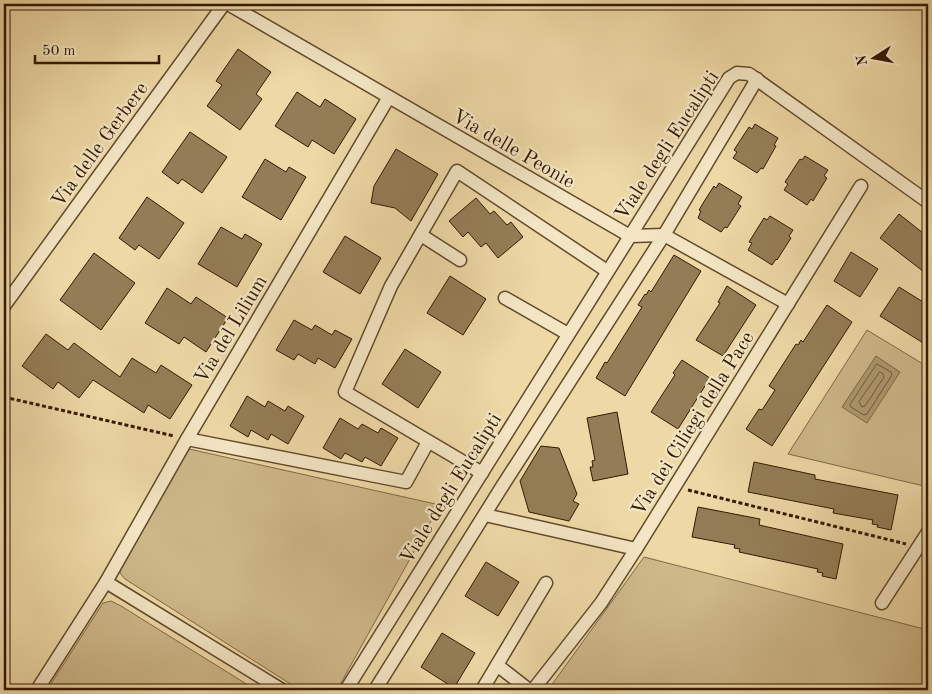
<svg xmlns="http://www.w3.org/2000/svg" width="932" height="694" font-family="'Old Standard TT',serif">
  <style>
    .green { fill: #ceb88a; stroke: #806845 }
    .water { fill: #ae986e; stroke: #7d6542 }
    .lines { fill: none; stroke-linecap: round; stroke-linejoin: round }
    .shore { stroke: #705837; stroke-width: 1 }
    .building { fill: #947d56; stroke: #331900 }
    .street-casing { stroke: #62492a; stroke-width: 15 }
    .path { stroke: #331900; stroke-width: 3; stroke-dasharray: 4 2.5; stroke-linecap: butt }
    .street { stroke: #f4e6c5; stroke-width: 12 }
    .labels { text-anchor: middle; stroke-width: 4.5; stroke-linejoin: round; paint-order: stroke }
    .street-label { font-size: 20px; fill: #331900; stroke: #f4e6c5 }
  </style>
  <rect width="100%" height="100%" fill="#eed9a6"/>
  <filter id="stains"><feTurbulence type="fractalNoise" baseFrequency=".004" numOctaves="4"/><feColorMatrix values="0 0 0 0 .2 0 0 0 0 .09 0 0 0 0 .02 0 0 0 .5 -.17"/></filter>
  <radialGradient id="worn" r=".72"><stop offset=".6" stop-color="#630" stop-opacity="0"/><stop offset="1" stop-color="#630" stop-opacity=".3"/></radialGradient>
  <g class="green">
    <path d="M867,330l61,37v120l-140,-33z"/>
    <path d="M189,449l251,56 -103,185h-37l-175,-111 -5,-6 1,-6z"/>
    <path d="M644,557l284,73v60h-380z"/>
    <path d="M111,601l10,5 135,84h-209l56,-87z"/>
  </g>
  <path class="water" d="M876,356l24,16 -33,51 -25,-16z"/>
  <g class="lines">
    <g class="shore">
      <path d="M877,364l14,8 1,3 -25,39 -3,1 -13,-8 -1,-2z"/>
      <path d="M880,372l3,2 1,3 -19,29 -3,1 -3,-5z"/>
    </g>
  </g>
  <g class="building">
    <path d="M238,49l33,23 -15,22 6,5 -22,31 -33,-24 15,-21 -6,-4z"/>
    <path d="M297,92l23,15 5,-8 31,20 -22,35 -22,-14 -4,7 -33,-21z"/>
    <path d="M755,124l23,14 -4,7 2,1 -13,23 -2,-1 -4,5 -24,-15 4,-6 -3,-2 15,-23 3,2z"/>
    <path d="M190,132l37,25 -25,36 -20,-14 -4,5 -16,-12z"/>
    <path d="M396,149l42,25 -27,47 -16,-13 -24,-5 3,-17z"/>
    <path d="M805,156l23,14 -4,6 3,2 -14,23 -2,-2 -4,6 -23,-15 4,-6 -3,-2 15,-23 2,1z"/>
    <path d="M265,159l21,13 3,-5 17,10 -25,43 -39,-23z"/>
    <path d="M719,183l23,14 -4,7 3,2 -14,22 -2,-1 -4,5 -23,-14 3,-7 -2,-1 6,-10 9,-14 2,2z"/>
    <path d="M147,197l37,26 -25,36 -20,-14 -4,5 -16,-12z"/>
    <path d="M476,198l14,16 4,-3 13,14 4,-3 12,15 -25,21 -12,-15 -5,4 -13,-15 -5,5 -14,-16z"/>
    <path d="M899,214l29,23v38l-48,-37z"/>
    <path d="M770,216l23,14 -4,6 2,2 -14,22 -1,-1 -4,6 -24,-15 4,-7 -3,-1 15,-24 3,2z"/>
    <path d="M221,227l21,12 3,-5 17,10 -25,43 -39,-23z"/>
    <path d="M345,236l36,22 -21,36 -37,-22z"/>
    <path d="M851,252l27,17 -18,28 -26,-16z"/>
    <path d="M94,253l41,30 -34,47 -41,-30z"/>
    <path d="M674,255l27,16 -76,125 -29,-18 9,-16 2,1 35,-56 -4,-2 7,-11 1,1 3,-5 2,2z"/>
    <path d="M450,276l36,23 -23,36 -36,-22z"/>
    <path d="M727,286l29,19 -33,51 -27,-16 24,-37 -2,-1z"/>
    <path d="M899,287l29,18v41l-48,-30z"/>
    <path d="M167,288l24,16 5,-7 32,21 -22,34 -22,-15 -5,7 -34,-21z"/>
    <path d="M827,305l25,17 -80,124 -26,-17 13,-20 3,1 13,-20 -6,-4 27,-42 2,1 3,-5 2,2z"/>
    <path d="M294,320l18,10 3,-5 17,10 3,-5 17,9 -17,29 -17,-10 -3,6 -17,-10 -4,6 -18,-10z"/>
    <path d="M46,334l22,16 6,-7 46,34 12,-19 24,15 5,-8 31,20 -22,34 -22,-14 -4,8 -51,-33 -14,18 -21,-16 -5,7 -31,-23z"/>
    <path d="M405,349l36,23 -23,36 -36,-24z"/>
    <path d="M682,360l28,18 -32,51 -27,-17 24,-37 -2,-2z"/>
    <path d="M247,396l18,11 3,-6 17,10 3,-5 16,10 -16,28 -17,-10 -3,6 -17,-10 -3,7 -18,-11z"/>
    <path d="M617,412l11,62 -35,7 -3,-14h3l-1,-6 3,-1 -8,-42z"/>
    <path d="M340,418l18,11 4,-5 16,9 3,-5 17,10 -17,28 -16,-9 -3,5 -17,-9 -4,6 -18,-11z"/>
    <path d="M541,446l18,2 18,46 -4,7 6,3 -10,17 -40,-9 -9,-31z"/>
    <path d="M754,462l61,13v4l83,16 -7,35 -14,-3 1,-2 -6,-1 1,-4 -40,-7 1,-4 -86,-17z"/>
    <path d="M698,507l62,12 -1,6 84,19 -7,35 -14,-3 1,-3 -6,-1 1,-3 -79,-17 1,-3 -6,-1 1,-3 -43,-8z"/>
    <path d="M486,562l33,20 -21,34 -33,-20z"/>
    <path d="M442,633l33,20 -21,35 -33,-21z"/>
  </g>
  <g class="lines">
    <g class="street-casing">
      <g id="street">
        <path d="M228,4l402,232 34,-1 124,69"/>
        <path d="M421,235l39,25"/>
        <path d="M505,298l63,36"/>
        <path d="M4,306l220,-302"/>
        <path d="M187,439l219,43 22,-40"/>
        <path d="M482,473l-137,-81 46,-106 66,-115 150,100"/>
        <path d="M485,515l151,34 225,-363"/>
        <path d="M106,582l176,108"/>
        <path d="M882,603l46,-71"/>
        <path d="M497,665l32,25"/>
        <path d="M37,690l69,-108 81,-143 202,-342"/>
        <path d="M346,690l383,-612 8,-5 12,1 179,128"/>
        <path d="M375,690l128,-205 161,-250 93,-156"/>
        <path d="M482,690l64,-107"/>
        <path d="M533,690l68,-87 35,-54"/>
      </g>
    </g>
    <g class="path">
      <path d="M4,397l170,39"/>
      <path d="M688,490l218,54"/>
    </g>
    <use href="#street" class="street"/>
  </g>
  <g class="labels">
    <g class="street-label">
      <text transform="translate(99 144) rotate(-54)" y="7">Via delle Gerbere</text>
      <text transform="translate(666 145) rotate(-57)" y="7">Viale degli Eucalipti</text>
      <text transform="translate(514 148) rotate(30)" y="7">Via delle Peonie</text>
      <text transform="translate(230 329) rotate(-59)" y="7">Via del Lilium</text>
      <text transform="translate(692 423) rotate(-58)" y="7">Via dei Ciliegi della Pace</text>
      <text transform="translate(450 488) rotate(-58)" y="7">Viale degli Eucalipti</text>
    </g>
  </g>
  <rect width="932" height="694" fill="none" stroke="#eed9a6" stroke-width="20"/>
  <rect x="5" y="5" width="922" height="684" fill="none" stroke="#331900" stroke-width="2.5"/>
  <rect x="10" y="10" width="912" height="674" fill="none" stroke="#331900"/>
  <g transform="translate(874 58) rotate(259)" stroke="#f4e6c5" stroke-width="4" paint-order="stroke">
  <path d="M0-4L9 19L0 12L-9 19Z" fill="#331900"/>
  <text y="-8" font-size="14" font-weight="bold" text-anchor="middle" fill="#331900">N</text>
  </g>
  <path d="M35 55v8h124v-8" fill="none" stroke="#331900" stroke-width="2.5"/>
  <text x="42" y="55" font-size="15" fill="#331900" stroke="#f4e6c5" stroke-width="4" paint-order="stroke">50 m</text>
  <rect width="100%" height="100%" filter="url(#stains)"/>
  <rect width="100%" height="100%" fill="url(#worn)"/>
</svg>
